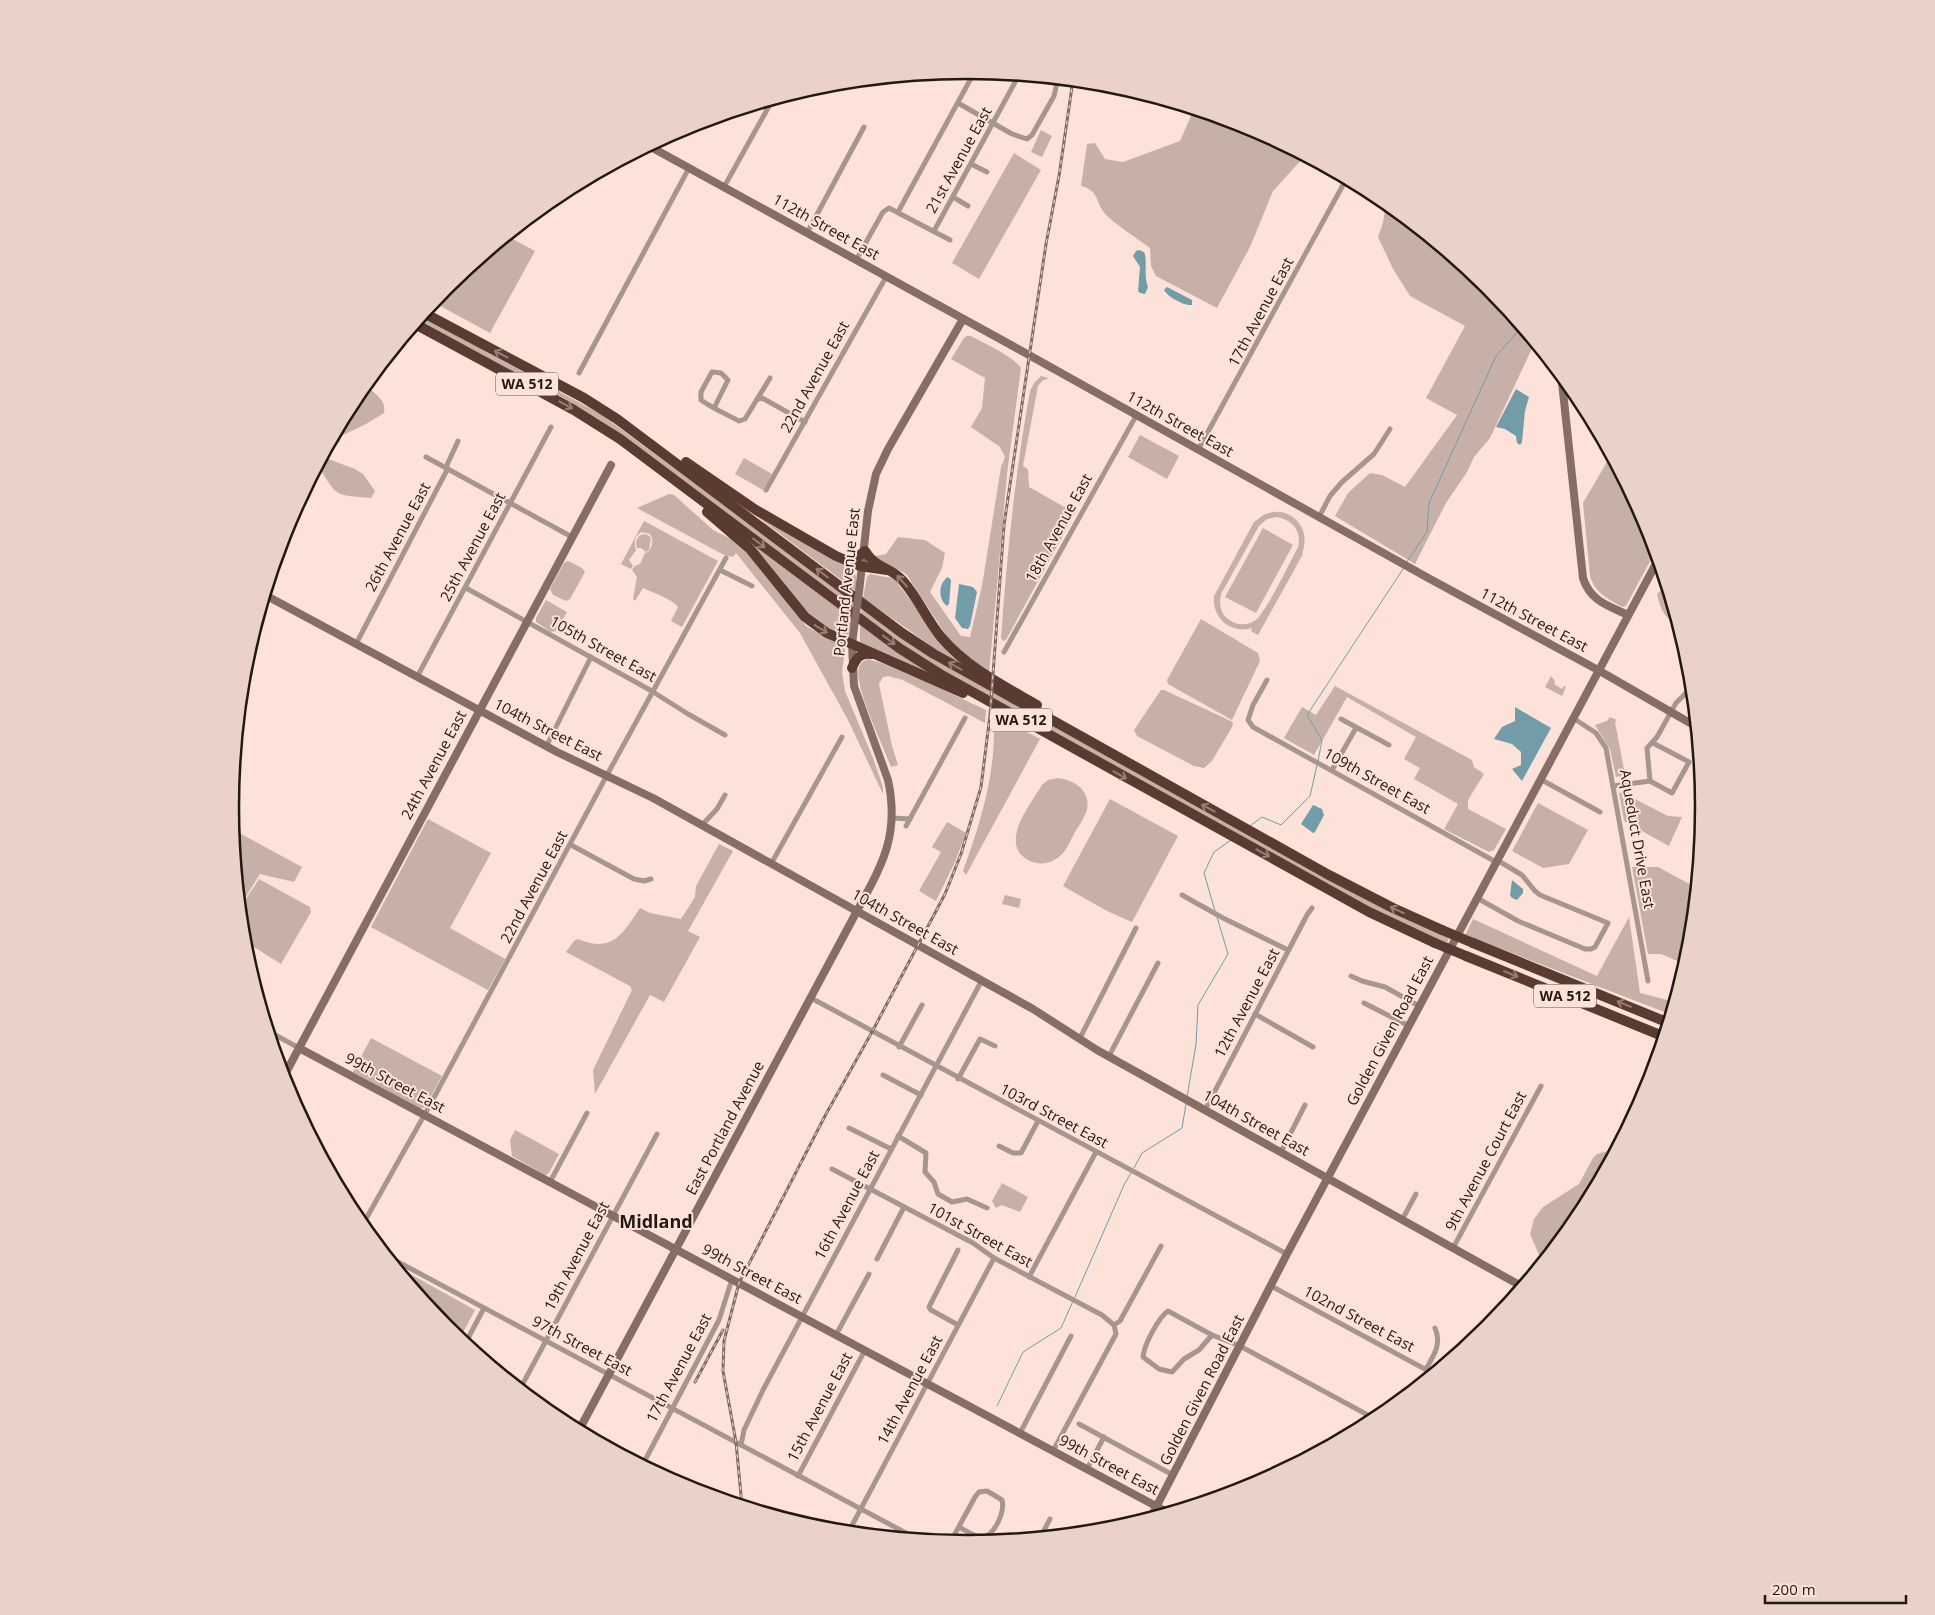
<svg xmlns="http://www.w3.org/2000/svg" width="1935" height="1615" viewBox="0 0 1935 1615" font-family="'Open Sans',sans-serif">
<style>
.green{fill:#c7b0a8;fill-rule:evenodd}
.water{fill:#739ca9}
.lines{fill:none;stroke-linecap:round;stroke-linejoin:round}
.stream{stroke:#739ca9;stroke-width:1}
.street{stroke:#a79690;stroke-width:5}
.secondary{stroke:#866e66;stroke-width:8}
.highway{stroke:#5a3b2f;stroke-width:10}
.rail-casing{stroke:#7f6e68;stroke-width:3}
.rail{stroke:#fce2d9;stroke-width:1;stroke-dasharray:4;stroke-linecap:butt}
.secondary-bridge{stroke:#866e66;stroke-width:8}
.highway-bridge{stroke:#5a3b2f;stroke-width:10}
.oneway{stroke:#9b7e73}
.labels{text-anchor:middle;stroke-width:4;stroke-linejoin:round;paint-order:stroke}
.shield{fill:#fce2d9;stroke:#63554f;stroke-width:1}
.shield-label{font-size:14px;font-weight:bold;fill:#221814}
.street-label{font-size:15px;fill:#221814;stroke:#fce2d9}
.quarter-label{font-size:18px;font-weight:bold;fill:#221814;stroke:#fce2d9}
.rim{fill:none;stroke:#221814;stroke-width:2.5}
</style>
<rect width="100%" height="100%" fill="#fce2d9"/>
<g class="green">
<path d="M1194 109 1250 126 1305 156 1273 191 1250 247 1217 308 1156 276 1151 266 1150 248C1141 241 1107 219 1103 211 1096 201 1098 190 1081 186L1087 144 1095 143 1105 159 1123 162 1180 141Z"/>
<path d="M1041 130 1052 136 1042 157 1031 152Z"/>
<path d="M1014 153 1041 170 979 279 952 263Z"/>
<path d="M1386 202 1489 286 1535 342 1490 438 1474 457 1467 472 1446 503 1415 564 1335 516 1348 493 1370 473 1382 475 1405 487 1457 415 1426 398 1465 326 1410 296 1393 269 1378 237 1383 223Z"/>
<path d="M507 236 535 251 490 333 433 302 446 286Z"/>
<path d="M421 316 602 415 854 602V608L606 424 579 407 418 321Z"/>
<path d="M967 336H971C985 344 1013 356 1021 368L1007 474 989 674 968 658 949 640 907 575C898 567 882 566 876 556L886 554 898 537 925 540 945 553 942 568 930 592 961 636 970 637 982 586 1001 467 1005 457 1000 447 971 427 982 408 985 378 951 359 964 338Z"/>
<path d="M1041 376 1049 378 1042 381 1038 386 1023 466 1028 469 1029 487 1075 513 1006 640 1003 641 1001 638C1007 555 1015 473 1030 391L1034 383Z"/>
<path d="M365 385C374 393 387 400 384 413L366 424 341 436 340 441 336 445 328 447 354 398Z"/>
<path d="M1140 435 1179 456 1167 479 1128 457Z"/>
<path d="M1611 455 1649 526 1656 550 1626 606 1622 607C1607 598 1595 593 1590 576L1583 503Z"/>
<path d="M323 457 355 469 363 474 375 491 371 498C334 495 337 497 318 465Z"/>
<path d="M744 458 772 474 763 490 735 474Z"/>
<path d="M669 494 674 495 713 530 735 541 751 557 806 626 844 647 845 650 842 672 845 691 873 758 883 787V794L848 720 800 633 736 553 733 557 724 555 637 508Z"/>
<path d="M751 512 852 567 856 576V591Z"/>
<path d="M1273 512C1296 510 1311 532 1302 553L1303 554 1258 635 1251 631 1252 628C1231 634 1212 619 1214 596L1254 522 1265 514ZM1277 517C1293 520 1302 532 1298 547 1291 561 1266 611 1257 619 1249 626 1236 626 1228 619 1220 613 1219 603 1221 594L1259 526 1267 519Z"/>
<path d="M644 521 718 561 682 627 671 621 678 607C674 600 652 592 643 588L635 601 633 599 637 577 632 570 635 566 640 564 645 553 648 552C652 548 654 539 650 534L642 532C634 536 634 542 636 550L629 560 633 566 631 569 621 564Z"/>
<path d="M1263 528 1293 545 1256 613 1225 597Z"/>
<path d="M643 534 648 535 651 538 649 550 646 552 641 548H637C635 542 636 537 643 534Z"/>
<path d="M745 539 853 620 848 635 843 636 810 619Z"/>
<path d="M568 561 582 568 585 572 570 599 566 601 553 595 550 589 564 563Z"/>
<path d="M870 574 891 578 895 580 918 610 974 672 940 652 863 598 867 577Z"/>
<path d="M1666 589 1668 590 1679 626C1664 617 1661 611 1657 594L1661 590Z"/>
<path d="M546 600 567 612 556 631 551 632 536 622V618Z"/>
<path d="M862 608 939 662 965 677 1357 894 1449 938 1447 943 1375 910 970 688 910 651 861 614Z"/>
<path d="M1201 619 1258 653 1260 661 1232 720 1168 684 1167 680Z"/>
<path d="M860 625 939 680 860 642Z"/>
<path d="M868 659 884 664 933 685 986 710 985 723 903 680 888 676 883 677 879 684 892 746 898 765 891 767C884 747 853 685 859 667 861 662 864 661 868 659Z"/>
<path d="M1551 676 1555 681 1554 684 1562 689 1564 686 1566 687 1562 696 1545 687Z"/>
<path d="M1335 686 1472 760 1474 767 1484 774 1468 800V809L1506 829 1494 850 1489 852 1444 829 1458 804 1414 779 1420 768 1404 759 1416 737 1347 697 1314 755 1284 738 1302 707 1316 715Z"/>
<path d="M1161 690H1164L1233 722 1232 727 1212 761 1204 768 1194 766 1137 736 1134 730Z"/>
<path d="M993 714 1040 739 966 875 963 871C981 821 998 768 993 714Z"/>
<path d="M1610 717 1617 720 1615 722 1625 775 1616 777 1610 749 1595 725 1607 721Z"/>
<path d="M1058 778C1075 780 1091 791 1087 810 1084 819 1078 827 1074 834 1069 843 1065 854 1056 859 1048 864 1039 865 1030 861 997 845 1030 805 1042 785L1048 780Z"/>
<path d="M1629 791V796L1668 816 1682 817 1669 846 1624 821 1619 793Z"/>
<path d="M1110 799 1178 836 1132 922 1107 911 1063 886Z"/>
<path d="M1538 803 1588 830 1569 864 1543 868 1512 851Z"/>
<path d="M428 819 491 853 450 928 505 959 488 990 371 927Z"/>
<path d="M947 822 966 833 955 862 936 901 919 891 941 852 932 847Z"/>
<path d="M232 829 302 867 294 882 260 874 240 906Z"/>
<path d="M719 844 733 851 688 931 700 937 664 1002 650 995 595 1094 593 1070 632 990 630 986 566 952 574 941 578 939C613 954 623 933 640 908L650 913 681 919 695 897 696 886Z"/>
<path d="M1632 867H1658L1697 888 1691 952 1687 965 1661 954H1648Z"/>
<path d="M259 879 310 907 311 912 281 964 251 945C248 940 246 936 245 930 237 905 246 900 259 879Z"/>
<path d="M1005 895 1021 899 1019 908 1002 904Z"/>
<path d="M1629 917 1640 993 1675 1002 1672 1015 1465 935 1473 919 1597 976Z"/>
<path d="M371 1038 442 1076 425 1107 420 1109 353 1072Z"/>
<path d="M515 1130 559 1154 549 1173 545 1175 512 1156 510 1140Z"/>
<path d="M1618 1148 1581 1217 1543 1264 1530 1234 1534 1219 1543 1207 1579 1184 1593 1158 1597 1154Z"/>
<path d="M1002 1183 1028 1197 1020 1212 1002 1205 996 1208 992 1201Z"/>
<path d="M394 1265 475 1310 459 1340 446 1329Z"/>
</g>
<g class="water">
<path d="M1139 250 1144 252C1148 260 1143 274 1148 287L1145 294 1140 293 1138 291 1140 267 1133 256 1136 251Z"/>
<path d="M1167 287 1192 300V305C1184 306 1168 297 1164 290Z"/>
<path d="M1516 389 1529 397 1525 411 1522 442 1520 445 1517 443 1516 436 1505 429 1496 427Z"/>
<path d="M948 577 951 580 949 604 947 606C938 600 938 583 948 577Z"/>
<path d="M959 584 973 587 977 592 970 626 968 629 962 628 955 618Z"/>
<path d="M1515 707 1551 728 1522 781 1512 769 1521 765V752L1512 744 1494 739 1502 727 1515 721Z"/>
<path d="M1313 805 1322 809 1324 815 1315 832 1313 833 1301 824Z"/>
<path d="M1512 880 1523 889V893L1517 900 1512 898 1510 895Z"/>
</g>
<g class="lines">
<g class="stream">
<path d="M343 418 357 405 395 348"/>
<path d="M1406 563 1427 532 1429 503 1496 356 1522 327"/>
<path d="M1318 761 1322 740 1307 715 1403 569"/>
<path d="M1250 826 1262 817 1281 825 1310 796 1317 765"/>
<path d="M1215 911 1204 873 1214 852 1231 840"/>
<path d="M1187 1097 1196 1044 1198 1005 1228 954 1217 917"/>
<path d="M1134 1168 1142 1153 1182 1128 1186 1104"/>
<path d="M1075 1297 1124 1185 1132 1171"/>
<path d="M997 1406 1023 1352 1061 1328 1073 1301"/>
</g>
<g class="street">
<path d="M958 103 1012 134 1027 139 1032 135 1054 96 1058 79"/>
<path d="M971 164 987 172"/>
<path d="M724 187 773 99"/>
<path d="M953 197 968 206"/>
<path d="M898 212 975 71"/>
<path d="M934 231 1019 75"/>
<path d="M807 233 864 127"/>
<path d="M856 260 883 212 889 208 950 240"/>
<path d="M579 373 689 168"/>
<path d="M758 399 762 398 805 422"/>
<path d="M714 408 728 380 721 373 712 372 701 392V400C712 408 726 414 739 421L745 419 770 378"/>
<path d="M1198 450 1343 185"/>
<path d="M426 457 572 537"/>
<path d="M766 490 886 277"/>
<path d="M1319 517 1330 496 1342 482 1374 454 1390 429"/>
<path d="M720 570 752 586"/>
<path d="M466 588 650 690 688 714 725 735"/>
<path d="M356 644 447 470V465L458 441"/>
<path d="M1004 652 1136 416"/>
<path d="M417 677 551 427"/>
<path d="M1267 680 1253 705 1248 720 1253 727 1496 862"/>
<path d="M1573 718 1596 733 1606 748 1648 981"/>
<path d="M1341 719 1389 745"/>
<path d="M546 747 591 657"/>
<path d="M1332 770 1356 728"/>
<path d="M1540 779 1600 812"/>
<path d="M1650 781 1647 748 1657 737 1676 703 1693 686"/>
<path d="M1650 781 1672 793 1689 762 1653 743"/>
<path d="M1613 786 1650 781"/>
<path d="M892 818 910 819"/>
<path d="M702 825 717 809 725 795"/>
<path d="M906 826 965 718"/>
<path d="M571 845 634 879 644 881 651 879"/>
<path d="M771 864 842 737"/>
<path d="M1182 895 1223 918 1288 950"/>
<path d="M1477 898 1518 921 1585 949H1591L1595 947 1608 923 1540 895 1535 891 1522 875 1497 860"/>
<path d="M1351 976 1362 981 1385 987 1419 1006"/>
<path d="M811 998 1287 1254"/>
<path d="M1364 1003 1409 1026"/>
<path d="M1255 1014 1313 1047"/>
<path d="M268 1031 299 1048"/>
<path d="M1080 1038 1136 928"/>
<path d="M899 1047 922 1005"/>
<path d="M1109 1056 1158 963"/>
<path d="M883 1075 921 1095"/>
<path d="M958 1079 980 1039 995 1046"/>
<path d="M1205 1110 1307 915 1312 908"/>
<path d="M849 1128 891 1149"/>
<path d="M898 1136 926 1153 925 1172 934 1182 938 1194 952 1202 967 1199 987 1208"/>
<path d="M999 1146 1013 1153H1021L1038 1121"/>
<path d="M1281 1152 1305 1105"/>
<path d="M832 1169 973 1243 994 1258 1102 1315 1114 1325"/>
<path d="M550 1182 587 1113"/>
<path d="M1402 1220 1416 1194"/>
<path d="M362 1226 431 1103 607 775 726 558"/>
<path d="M1453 1248 1541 1086"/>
<path d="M385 1255 919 1540"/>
<path d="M877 1259 904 1207"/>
<path d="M1029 1277 1096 1152"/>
<path d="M1271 1286 1434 1374"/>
<path d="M958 1325 931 1310 929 1307 958 1250"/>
<path d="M1114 1325 1120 1321 1161 1246"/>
<path d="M836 1335 869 1274"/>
<path d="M1212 1335 1199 1350 1184 1359 1172 1372 1159 1369 1143 1357C1144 1345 1158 1318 1168 1311L1212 1335 1240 1346 1377 1420"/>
<path d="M465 1344 484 1308"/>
<path d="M1426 1369C1434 1355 1442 1344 1435 1328"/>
<path d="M520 1389 657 1134"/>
<path d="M1079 1424 1173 1475"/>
<path d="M1020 1433 1071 1336"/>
<path d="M741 1445 744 1430 763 1390 982 980"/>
<path d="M1053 1451 1116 1334 1114 1325"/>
<path d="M642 1466 719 1320 732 1279"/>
<path d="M1087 1469 1104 1437"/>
<path d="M798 1476 865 1350"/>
<path d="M848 1533 994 1258"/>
<path d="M1040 1538 1050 1519"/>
<path d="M950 1543 975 1497 979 1492 987 1491 1002 1500C1005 1511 995 1536 982 1537 974 1537 965 1530 959 1527"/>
</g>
<g class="secondary">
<path d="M649 146 1020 350 1430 579 1598 670 1697 727"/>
<path d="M1561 373 1583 578C1590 601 1609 606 1628 615"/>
<path d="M859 592 868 511 876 474 888 449 963 319"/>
<path d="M265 595 557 752 653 798 1033 1009 1097 1050 1523 1287"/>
<path d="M299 1048 1169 1513"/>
<path d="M283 1078 611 465"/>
<path d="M578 1432 857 911C882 865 900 835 888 780L854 686 852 644 855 620"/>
<path d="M1150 1519 1287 1254 1659 558"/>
</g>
<g class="highway">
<path d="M424 313 584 398 617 419 902 633 934 654 1329 875 1393 908 1442 930"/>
<path d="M415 324 574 410 620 439 899 648 940 674 1324 887 1369 912 1435 943"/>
<path d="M686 462 756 510 836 556 860 566 887 570"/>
<path d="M707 512 750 549 805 617 827 633 963 693"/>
<path d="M847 559H855L865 551C876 569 891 567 903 581 918 598 927 620 941 637 967 668 1004 686 1037 705"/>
<path d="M852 668C856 658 861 652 871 654"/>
<path d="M1473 943 1669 1023"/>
<path d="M1466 956 1665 1037"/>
</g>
<defs>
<g id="rail">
<path d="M695 1382 723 1330"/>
<path d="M742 1506 736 1442 723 1371 724 1341 739 1283 826 1114 872 1032 945 894 961 854 981 787 990 715 1004 525 1046 244 1059 176 1073 80"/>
</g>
</defs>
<use href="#rail" class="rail-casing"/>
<use href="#rail" class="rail"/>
<path class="secondary-bridge" d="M855 620 859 592"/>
<g class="highway-bridge">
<path d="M1442 930 1473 943"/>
<path d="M1435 943 1466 956"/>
</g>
</g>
<defs><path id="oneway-shaft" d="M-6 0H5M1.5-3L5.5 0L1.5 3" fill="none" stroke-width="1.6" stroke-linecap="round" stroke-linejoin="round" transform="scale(1.25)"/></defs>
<g class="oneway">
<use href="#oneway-shaft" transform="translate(501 354) rotate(-152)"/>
<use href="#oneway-shaft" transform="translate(566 405) rotate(29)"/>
<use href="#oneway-shaft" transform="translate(759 543) rotate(37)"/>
<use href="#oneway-shaft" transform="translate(822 573) rotate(-143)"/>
<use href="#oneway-shaft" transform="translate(902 581) rotate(-132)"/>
<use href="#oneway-shaft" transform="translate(821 629) rotate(31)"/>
<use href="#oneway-shaft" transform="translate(889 640) rotate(37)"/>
<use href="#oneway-shaft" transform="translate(955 666) rotate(-150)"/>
<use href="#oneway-shaft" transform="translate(1120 775) rotate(29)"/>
<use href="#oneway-shaft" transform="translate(1208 808) rotate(-151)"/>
<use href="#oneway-shaft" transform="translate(1263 853) rotate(29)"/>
<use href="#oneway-shaft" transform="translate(1397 910) rotate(-155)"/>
<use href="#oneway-shaft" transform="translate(1511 974) rotate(22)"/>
<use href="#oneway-shaft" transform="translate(1624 1004) rotate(-158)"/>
</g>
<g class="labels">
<g class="shield">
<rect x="496" y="372.5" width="62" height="23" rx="4"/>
<rect x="990" y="708.5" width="62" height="23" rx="4"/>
<rect x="1534" y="984.5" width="62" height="23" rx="4"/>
</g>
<g class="shield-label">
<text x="527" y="389">WA 512</text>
<text x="1021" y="725">WA 512</text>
<text x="1565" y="1001">WA 512</text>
</g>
<g class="street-label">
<text transform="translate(959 160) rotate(-61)" y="5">21st Avenue East</text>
<text transform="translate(826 227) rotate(29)" y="5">112th Street East</text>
<text transform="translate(1261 312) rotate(-62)" y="5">17th Avenue East</text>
<text transform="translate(815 377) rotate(-61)" y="5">22nd Avenue East</text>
<text transform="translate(1180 424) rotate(29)" y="5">112th Street East</text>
<text transform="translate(1059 528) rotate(-61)" y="5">18th Avenue East</text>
<text transform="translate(398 537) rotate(-62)" y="5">26th Avenue East</text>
<text transform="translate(473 547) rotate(-62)" y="5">25th Avenue East</text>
<text transform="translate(847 582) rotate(-84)" y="5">Portland Avenue East</text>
<text transform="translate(1534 620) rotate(28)" y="5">112th Street East</text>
<text transform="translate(603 649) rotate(29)" y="5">105th Street East</text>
<text transform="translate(548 730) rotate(27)" y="5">104th Street East</text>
<text transform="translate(434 765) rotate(-62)" y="5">24th Avenue East</text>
<text transform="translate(1377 781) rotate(29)" y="5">109th Street East</text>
<text transform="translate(1637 839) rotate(80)" y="5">Aqueduct Drive East</text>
<text transform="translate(534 887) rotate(-62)" y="5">22nd Avenue East</text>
<text transform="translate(905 922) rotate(29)" y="5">104th Street East</text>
<text transform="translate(1247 1003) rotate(-62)" y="5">12th Avenue East</text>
<text transform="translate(1390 1031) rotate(-62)" y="5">Golden Given Road East</text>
<text transform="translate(395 1083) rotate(28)" y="5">99th Street East</text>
<text transform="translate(1054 1116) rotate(28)" y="5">103rd Street East</text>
<text transform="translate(1256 1123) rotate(29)" y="5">104th Street East</text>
<text transform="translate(725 1128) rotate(-62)" y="5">East Portland Avenue</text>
<text transform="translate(1486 1161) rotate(-62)" y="5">9th Avenue Court East</text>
<text transform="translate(847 1205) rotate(-62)" y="5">16th Avenue East</text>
<text transform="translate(980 1235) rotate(29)" y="5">101st Street East</text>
<text transform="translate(577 1256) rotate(-62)" y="5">19th Avenue East</text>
<text transform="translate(752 1274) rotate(28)" y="5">99th Street East</text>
<text transform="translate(1359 1319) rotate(28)" y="5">102nd Street East</text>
<text transform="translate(582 1346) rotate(28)" y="5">97th Street East</text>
<text transform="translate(679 1368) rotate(-62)" y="5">17th Avenue East</text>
<text transform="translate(910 1390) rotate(-62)" y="5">14th Avenue East</text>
<text transform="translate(1202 1390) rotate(-63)" y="5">Golden Given Road East</text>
<text transform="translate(820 1407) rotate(-62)" y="5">15th Avenue East</text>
<text transform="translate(1109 1465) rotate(28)" y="5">99th Street East</text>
</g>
<g class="quarter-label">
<text x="656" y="1228">Midland</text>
</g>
</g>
<path d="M0 0H1935V1615H0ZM239 807a728 728 0 1 1 1456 0a728 728 0 1 1-1456 0Z" fill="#ebd2c9" fill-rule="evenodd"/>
<path class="rim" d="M239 807a728 728 0 1 1 1456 0a728 728 0 1 1-1456 0Z"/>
<path d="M1765 1595v8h141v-8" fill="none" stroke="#221814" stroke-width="2.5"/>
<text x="1772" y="1595" font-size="15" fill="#221814" stroke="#fce2d9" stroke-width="4" paint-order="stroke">200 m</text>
</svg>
